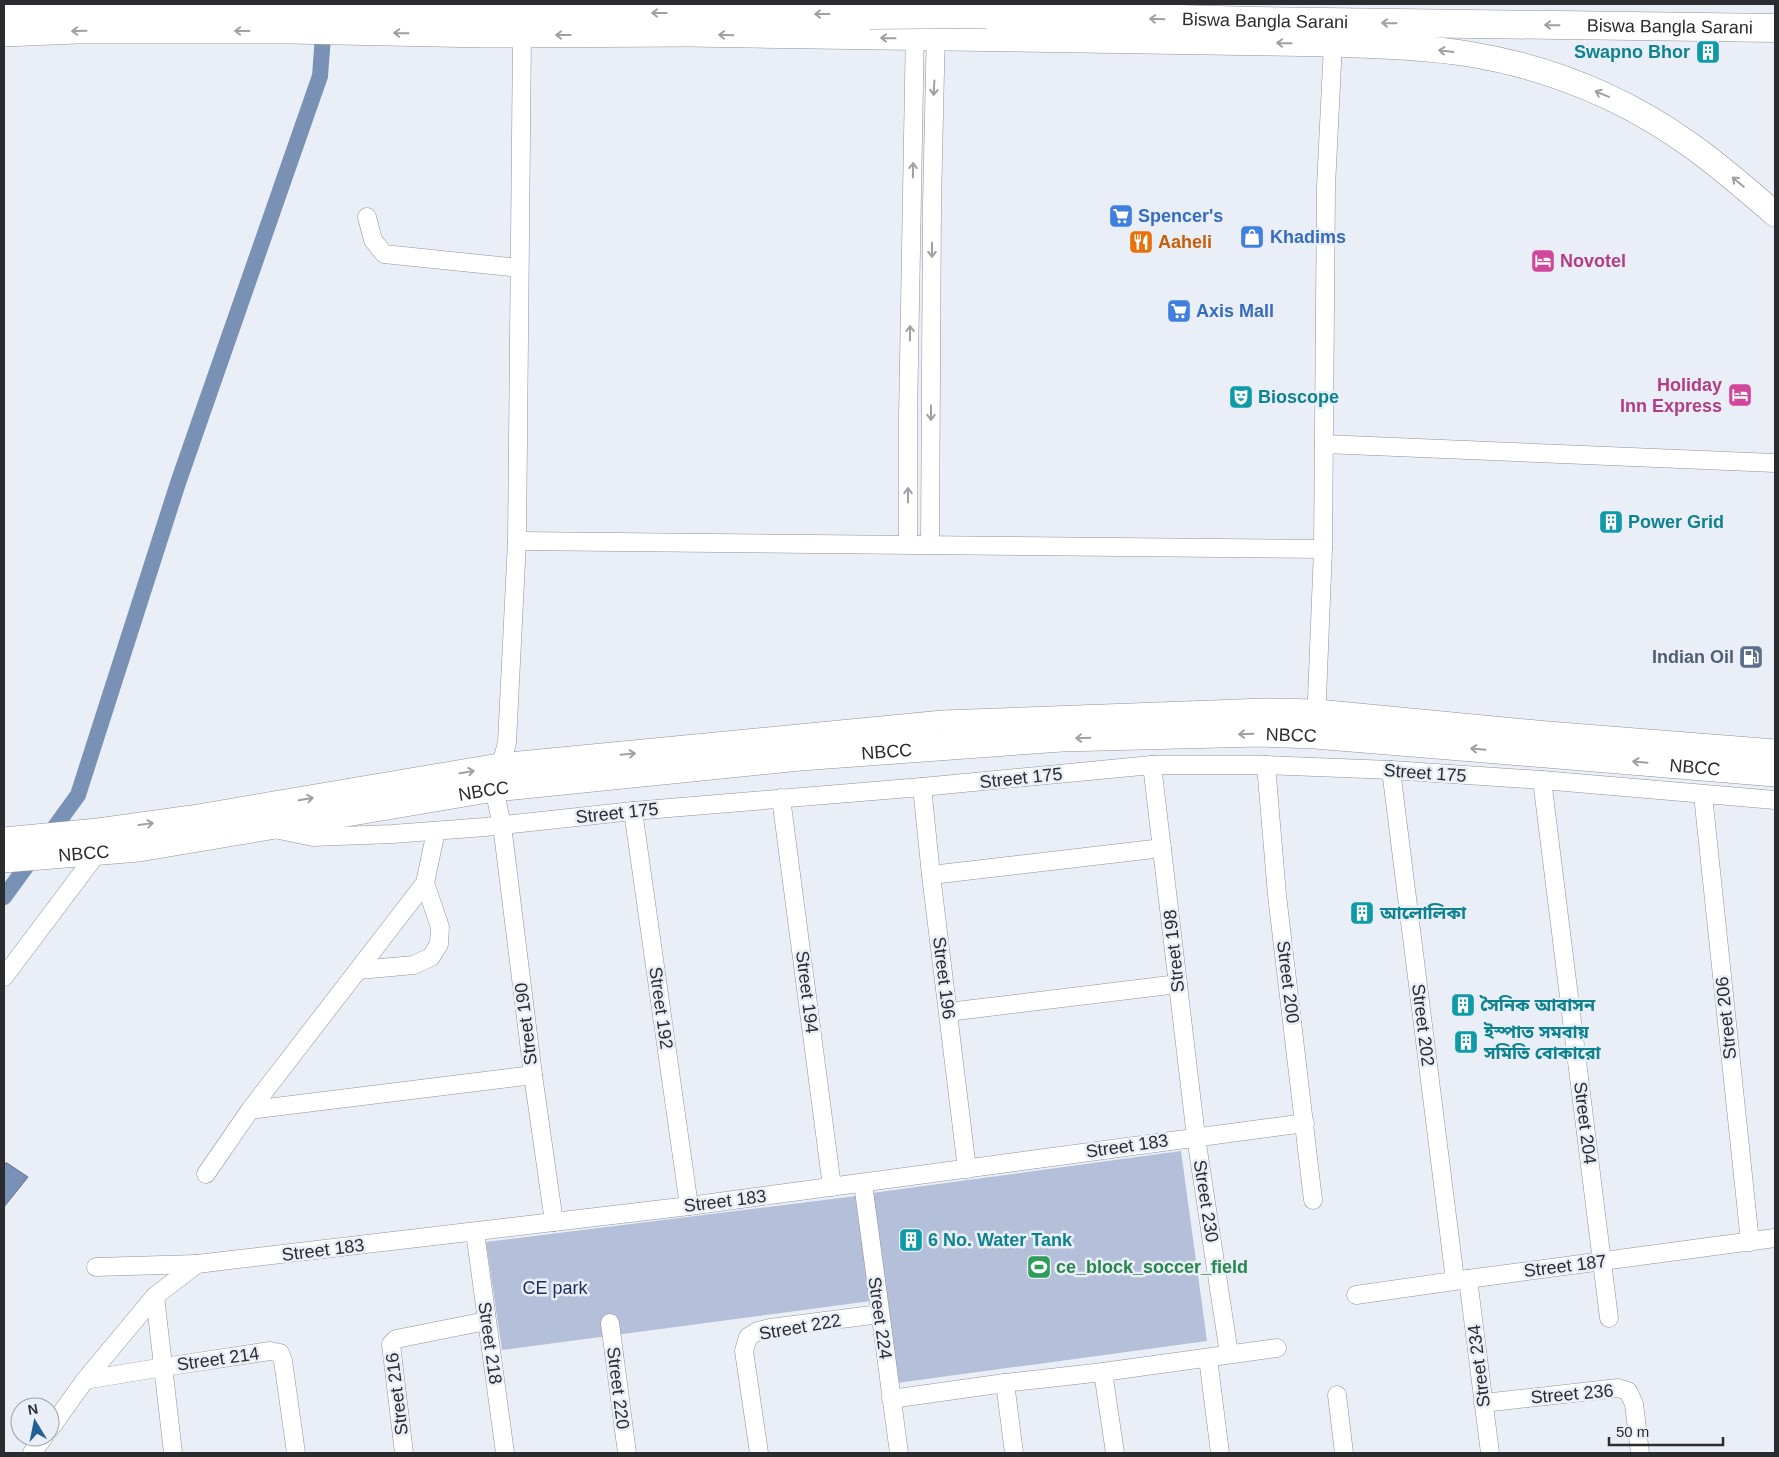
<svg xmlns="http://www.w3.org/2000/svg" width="1779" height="1457" viewBox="0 0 1779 1457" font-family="Arial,'Noto Sans Bengali',sans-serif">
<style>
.green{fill:#b4bfd9}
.water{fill:#7991b5;stroke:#62738d}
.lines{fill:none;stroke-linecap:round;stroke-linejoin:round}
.canal{stroke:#7991b5;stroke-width:16}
.street-casing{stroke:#8f929a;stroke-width:19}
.secondary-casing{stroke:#8f929a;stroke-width:26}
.primary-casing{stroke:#8f929a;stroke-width:29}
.street{stroke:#fff;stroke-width:18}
.secondary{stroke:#fff;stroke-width:25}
.primary{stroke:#fff;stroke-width:28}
.primary-bridge-casing{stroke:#8f929a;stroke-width:29;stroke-linecap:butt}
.primary-bridge{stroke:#fff;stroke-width:28}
.oneway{stroke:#a0a0a2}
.labels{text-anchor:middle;stroke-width:5;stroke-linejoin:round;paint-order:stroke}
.street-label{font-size:18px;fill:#2b2c30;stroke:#eaeef6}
.culture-label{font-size:18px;font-weight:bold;fill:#0d838f;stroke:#eaeef6;text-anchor:start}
.shop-label{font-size:18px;font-weight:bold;fill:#366cbe;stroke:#eaeef6;text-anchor:start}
.food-label{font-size:18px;font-weight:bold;fill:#c56008;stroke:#eaeef6;text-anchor:start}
.hotel-label{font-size:18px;font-weight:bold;fill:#b23c85;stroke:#eaeef6;text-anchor:start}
.service-label{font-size:18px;font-weight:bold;fill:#4e5e75;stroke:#eaeef6;text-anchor:end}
.leisure-label{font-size:18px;font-weight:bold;fill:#27864d;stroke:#eaeef6;text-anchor:start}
.park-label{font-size:18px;fill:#1a2b5d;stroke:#eaeef6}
</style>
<rect width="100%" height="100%" fill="#eaeef6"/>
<g class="green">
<path d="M1181 1151 1207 1341 897 1383 872 1193Z"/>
<path d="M856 1196 871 1301 502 1350 486 1242Z"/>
</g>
<path class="water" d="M4 1163H7L28 1177 4 1207Z"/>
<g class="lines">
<path class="canal" d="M4 897 78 795 178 483 320 76 324 23"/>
<defs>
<g id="street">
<path d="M522 35 517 541 507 743 494 789 502 825 533 1075 554 1222"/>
<path d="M367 217 373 240 384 254 519 268"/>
<path d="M1324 444 1775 463"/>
<path d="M517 541 1323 549"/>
<path d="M908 544V417L915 27"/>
<path d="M930 544 932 204 936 27"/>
<path d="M1316 723 1323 549 1326 186 1333 44"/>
<path d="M1152 765 1196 1137 1229 1354"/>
<path d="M1266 765 1277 895 1313 1200"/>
<path d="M1391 770 1455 1280"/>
<path d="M1542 780 1609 1318"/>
<path d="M922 787 931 875 967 1169"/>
<path d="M1703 795 1750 1242"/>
<path d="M781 798 832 1187"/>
<path d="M633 811 689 1206"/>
<path d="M279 830 313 837 392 834 485 827 633 811 922 787 1152 765H1266L1391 770 1542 780 1775 800"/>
<path d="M931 875 1162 848"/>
<path d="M359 970 414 965 431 957 439 944 440 927 425 883"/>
<path d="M4 977 98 852"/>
<path d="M948 1012 1178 984"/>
<path d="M250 1110 533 1075"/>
<path d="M206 1174 250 1110 425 883 436 831"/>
<path d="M863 1183 899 1453"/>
<path d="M475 1232 505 1453"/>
<path d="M96 1267 197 1264"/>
<path d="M1468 1279 1490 1453"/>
<path d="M1356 1295 1468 1279 1775 1238"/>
<path d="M155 1296 173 1453"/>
<path d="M610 1323 627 1453"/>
<path d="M1208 1358 1220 1453"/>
<path d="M1103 1372 1115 1453"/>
<path d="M85 1380 164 1367 270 1351 280 1353 283 1361 296 1453"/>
<path d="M1005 1383 1014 1453"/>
<path d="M1337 1395 1344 1453"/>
<path d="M891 1399 1005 1383 1103 1372 1277 1348"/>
<path d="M1483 1403 1618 1388 1628 1391 1634 1404 1640 1453"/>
<path d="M50 1429 85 1380 155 1296 197 1264 689 1206 1305 1123"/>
<path d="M32 1453 44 1437"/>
<path d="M404 1453 391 1344 396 1339 486 1321"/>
<path d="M759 1453 744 1351 748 1337 758 1331 770 1328 880 1314"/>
</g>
<g id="secondary">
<path d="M4 34 77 31H291L485 35 689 34 1333 44C1378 46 1425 47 1469 54 1547 67 1622 97 1686 142 1718 164 1746 189 1775 214"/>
<path d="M4 840 98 831 192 818 499 766 943 723 1265 711 1317 712 1547 734 1775 752"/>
<path id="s1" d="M4 860 139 849 494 789 800 758 1062 739 1259 734 1315 736 1775 774"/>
</g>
<g id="primary">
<path d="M4 10 870 15"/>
<path id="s2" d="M986 14 1255 21 1775 28"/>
</g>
</defs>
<use href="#street" class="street-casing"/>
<use href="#secondary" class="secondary-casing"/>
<use href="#primary" class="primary-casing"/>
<use href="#street" class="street"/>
<use href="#secondary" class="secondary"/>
<use href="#primary" class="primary"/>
<defs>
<path id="primary-bridge" d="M870 15 986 14"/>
</defs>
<use href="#primary-bridge" class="primary-bridge-casing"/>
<use href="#primary-bridge" class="primary-bridge"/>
</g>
<defs><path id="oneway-shaft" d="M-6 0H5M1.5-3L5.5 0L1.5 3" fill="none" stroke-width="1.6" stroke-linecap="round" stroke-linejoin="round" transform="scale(1.25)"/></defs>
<g class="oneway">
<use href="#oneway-shaft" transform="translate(659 13) rotate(-180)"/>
<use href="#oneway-shaft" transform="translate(822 14) rotate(-180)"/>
<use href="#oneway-shaft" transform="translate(1157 19) rotate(-178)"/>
<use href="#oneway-shaft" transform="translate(1389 23) rotate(-179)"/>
<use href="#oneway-shaft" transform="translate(1552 25) rotate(-179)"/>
<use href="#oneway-shaft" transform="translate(79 31) rotate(179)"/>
<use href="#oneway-shaft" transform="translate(242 31) rotate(180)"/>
<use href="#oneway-shaft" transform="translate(401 33) rotate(-179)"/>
<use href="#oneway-shaft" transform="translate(563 35) rotate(180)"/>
<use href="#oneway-shaft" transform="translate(726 35) rotate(-178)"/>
<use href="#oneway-shaft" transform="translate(888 38) rotate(-179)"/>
<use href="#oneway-shaft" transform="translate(1284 43) rotate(-179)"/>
<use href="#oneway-shaft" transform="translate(1446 51) rotate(-173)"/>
<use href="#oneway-shaft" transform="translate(934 88) rotate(93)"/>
<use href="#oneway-shaft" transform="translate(1602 94) rotate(-157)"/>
<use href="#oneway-shaft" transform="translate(913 170) rotate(-89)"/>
<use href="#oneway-shaft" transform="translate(1738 182) rotate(-140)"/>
<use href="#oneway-shaft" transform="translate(932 250) rotate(90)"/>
<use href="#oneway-shaft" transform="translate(910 333) rotate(-89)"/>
<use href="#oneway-shaft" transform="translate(931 413) rotate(90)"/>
<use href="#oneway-shaft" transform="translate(908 495) rotate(-90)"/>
<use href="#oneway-shaft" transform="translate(1246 734) rotate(178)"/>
<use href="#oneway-shaft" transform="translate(1083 738) rotate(178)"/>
<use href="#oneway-shaft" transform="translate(1478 749) rotate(-175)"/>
<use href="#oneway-shaft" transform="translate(628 754) rotate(-5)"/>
<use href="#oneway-shaft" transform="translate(1640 762) rotate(-175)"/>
<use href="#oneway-shaft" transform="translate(467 772) rotate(-10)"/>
<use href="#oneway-shaft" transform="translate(306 799) rotate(-10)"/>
<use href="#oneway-shaft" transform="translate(146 824) rotate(-8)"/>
</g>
<defs>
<symbol id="building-square" viewBox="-11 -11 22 22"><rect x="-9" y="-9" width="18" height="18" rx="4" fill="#0f9aa8" stroke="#eaeef6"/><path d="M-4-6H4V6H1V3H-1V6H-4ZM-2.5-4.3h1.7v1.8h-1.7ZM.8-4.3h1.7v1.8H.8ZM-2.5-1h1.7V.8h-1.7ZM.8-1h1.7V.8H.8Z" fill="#fff"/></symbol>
<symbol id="supermarket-square" viewBox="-11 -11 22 22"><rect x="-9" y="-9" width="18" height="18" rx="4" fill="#3f7fe0" stroke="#eaeef6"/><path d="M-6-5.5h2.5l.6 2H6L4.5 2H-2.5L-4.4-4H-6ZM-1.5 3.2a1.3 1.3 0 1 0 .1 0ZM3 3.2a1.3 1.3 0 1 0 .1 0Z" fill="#fff"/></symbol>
<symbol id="shop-square" viewBox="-11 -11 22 22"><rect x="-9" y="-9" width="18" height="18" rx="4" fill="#3f7fe0" stroke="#eaeef6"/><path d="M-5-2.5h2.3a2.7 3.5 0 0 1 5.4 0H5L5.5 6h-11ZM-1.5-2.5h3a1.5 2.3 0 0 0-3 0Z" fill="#fff"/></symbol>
<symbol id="restaurant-square" viewBox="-11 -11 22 22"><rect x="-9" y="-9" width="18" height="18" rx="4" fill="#e8710a" stroke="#eaeef6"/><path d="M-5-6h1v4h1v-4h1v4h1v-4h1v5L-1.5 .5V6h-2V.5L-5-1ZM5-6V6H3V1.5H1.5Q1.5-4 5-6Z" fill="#fff"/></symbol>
<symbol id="hotel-square" viewBox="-11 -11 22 22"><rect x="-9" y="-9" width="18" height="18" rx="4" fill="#d1479c" stroke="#eaeef6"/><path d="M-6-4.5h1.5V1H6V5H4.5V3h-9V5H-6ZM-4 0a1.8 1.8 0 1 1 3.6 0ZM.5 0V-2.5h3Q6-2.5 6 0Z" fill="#fff"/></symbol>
<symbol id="theatre-square" viewBox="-11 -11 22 22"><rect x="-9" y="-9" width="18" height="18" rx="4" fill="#0f9aa8" stroke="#eaeef6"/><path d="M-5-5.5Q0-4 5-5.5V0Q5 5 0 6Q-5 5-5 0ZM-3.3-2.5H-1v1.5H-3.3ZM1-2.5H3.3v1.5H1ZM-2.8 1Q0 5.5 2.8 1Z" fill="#fff"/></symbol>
<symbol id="fuel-square" viewBox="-11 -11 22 22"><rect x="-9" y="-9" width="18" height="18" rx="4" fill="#5c6f8a" stroke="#eaeef6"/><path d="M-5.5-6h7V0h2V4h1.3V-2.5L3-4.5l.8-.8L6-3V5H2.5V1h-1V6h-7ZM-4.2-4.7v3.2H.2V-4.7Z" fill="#fff"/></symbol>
<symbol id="stadium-square" viewBox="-11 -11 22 22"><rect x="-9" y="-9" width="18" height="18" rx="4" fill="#2e9e5b" stroke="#eaeef6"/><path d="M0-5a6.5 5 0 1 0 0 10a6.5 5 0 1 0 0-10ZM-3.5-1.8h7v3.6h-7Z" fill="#fff"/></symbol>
</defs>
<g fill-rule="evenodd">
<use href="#building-square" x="1694" y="38" width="28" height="28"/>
<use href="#supermarket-square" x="1107" y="202" width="28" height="28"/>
<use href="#shop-square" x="1238" y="223" width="28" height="28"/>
<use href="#restaurant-square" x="1127" y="228" width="28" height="28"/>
<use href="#hotel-square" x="1529" y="247" width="28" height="28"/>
<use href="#supermarket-square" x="1165" y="297" width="28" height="28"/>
<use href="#hotel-square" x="1726" y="381" width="28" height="28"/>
<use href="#theatre-square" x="1227" y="383" width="28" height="28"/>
<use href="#building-square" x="1597" y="508" width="28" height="28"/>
<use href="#fuel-square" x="1737" y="643" width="28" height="28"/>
<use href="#building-square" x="1348" y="899" width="28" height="28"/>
<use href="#building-square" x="1449" y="991" width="28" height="28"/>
<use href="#building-square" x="1452" y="1028" width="28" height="28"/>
<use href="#building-square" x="897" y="1226" width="28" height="28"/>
<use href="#stadium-square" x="1025" y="1253" width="28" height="28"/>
</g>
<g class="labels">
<g class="street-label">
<text dy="6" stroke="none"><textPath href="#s2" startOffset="279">Biswa Bangla Sarani</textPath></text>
<text dy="6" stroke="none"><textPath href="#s2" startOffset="684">Biswa Bangla Sarani</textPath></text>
<text dy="6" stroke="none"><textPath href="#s1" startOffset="1295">NBCC</textPath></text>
<text dy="6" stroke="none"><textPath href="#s1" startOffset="890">NBCC</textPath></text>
<text dy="6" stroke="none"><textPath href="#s1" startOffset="1700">NBCC</textPath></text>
<text transform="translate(1425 773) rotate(4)" y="6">Street 175</text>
<text transform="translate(1021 778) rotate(-6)" y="6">Street 175</text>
<text dy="6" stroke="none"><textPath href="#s1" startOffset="485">NBCC</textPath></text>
<text transform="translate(617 813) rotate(-6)" y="6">Street 175</text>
<text dy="6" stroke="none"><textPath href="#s1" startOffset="80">NBCC</textPath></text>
<text transform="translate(1174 951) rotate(-96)" y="6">Street 198</text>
<text transform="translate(944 978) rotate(83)" y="6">Street 196</text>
<text transform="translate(1288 982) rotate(83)" y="6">Street 200</text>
<text transform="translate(807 992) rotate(83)" y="6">Street 194</text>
<text transform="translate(661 1008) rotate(82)" y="6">Street 192</text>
<text transform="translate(1726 1018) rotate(-96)" y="6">Street 206</text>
<text transform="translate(526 1024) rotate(-97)" y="6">Street 190</text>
<text transform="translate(1423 1025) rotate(83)" y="6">Street 202</text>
<text transform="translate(1585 1123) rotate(83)" y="6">Street 204</text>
<text transform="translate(1127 1146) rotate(-8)" y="6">Street 183</text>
<text transform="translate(725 1201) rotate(-7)" y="6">Street 183</text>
<text transform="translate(1206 1201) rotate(81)" y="6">Street 230</text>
<text transform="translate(323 1250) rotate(-7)" y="6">Street 183</text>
<text transform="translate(1565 1266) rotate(-7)" y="6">Street 187</text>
<text transform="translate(880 1318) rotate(82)" y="6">Street 224</text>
<text transform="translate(800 1327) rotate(-10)" y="6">Street 222</text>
<text transform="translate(490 1343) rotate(82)" y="6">Street 218</text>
<text transform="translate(218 1359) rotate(-8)" y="6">Street 214</text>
<text transform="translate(1479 1366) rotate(-97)" y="6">Street 234</text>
<text transform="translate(618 1388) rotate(83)" y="6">Street 220</text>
<text transform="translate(397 1394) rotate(-97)" y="6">Street 216</text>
<text transform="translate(1572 1394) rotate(-5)" y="6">Street 236</text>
</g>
<g class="culture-label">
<text x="1690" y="58" text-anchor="end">Swapno Bhor</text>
<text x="1258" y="403">Bioscope</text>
<text x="1628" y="528">Power Grid</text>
<text x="1380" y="919">আলোলিকা</text>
<text x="1480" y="1011">সৈনিক আবাসন</text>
<text x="1484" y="1038">ইস্পাত সমবায়<tspan x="1484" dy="21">সমিতি বোকারো</tspan></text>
<text x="928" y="1246">6 No. Water Tank</text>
</g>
<g class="shop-label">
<text x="1138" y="222">Spencer's</text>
<text x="1270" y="243">Khadims</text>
<text x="1196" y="317">Axis Mall</text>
</g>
<g class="food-label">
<text x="1158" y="248">Aaheli</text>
</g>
<g class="hotel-label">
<text x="1560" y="267">Novotel</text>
<text x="1722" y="391" text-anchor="end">Holiday<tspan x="1722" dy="21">Inn Express</tspan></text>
</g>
<g class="service-label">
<text x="1734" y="663">Indian Oil</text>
</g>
<g class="leisure-label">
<text x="1056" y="1273">ce_block_soccer_field</text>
</g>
<g class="park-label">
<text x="555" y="1294">CE park</text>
</g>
</g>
<rect width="1779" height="1457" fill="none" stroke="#2b2c30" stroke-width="10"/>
<g transform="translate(35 1422) rotate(350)"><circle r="24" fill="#eaeef6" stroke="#9ea0a7"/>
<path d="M0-4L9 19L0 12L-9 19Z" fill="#235e95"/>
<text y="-8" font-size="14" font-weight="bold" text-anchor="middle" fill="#2b2c30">N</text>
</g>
<path d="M1609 1437v8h114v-8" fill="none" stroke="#2b2c30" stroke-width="2.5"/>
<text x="1616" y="1437" font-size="15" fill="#2b2c30" stroke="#eaeef6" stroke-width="4" paint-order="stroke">50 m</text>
</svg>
